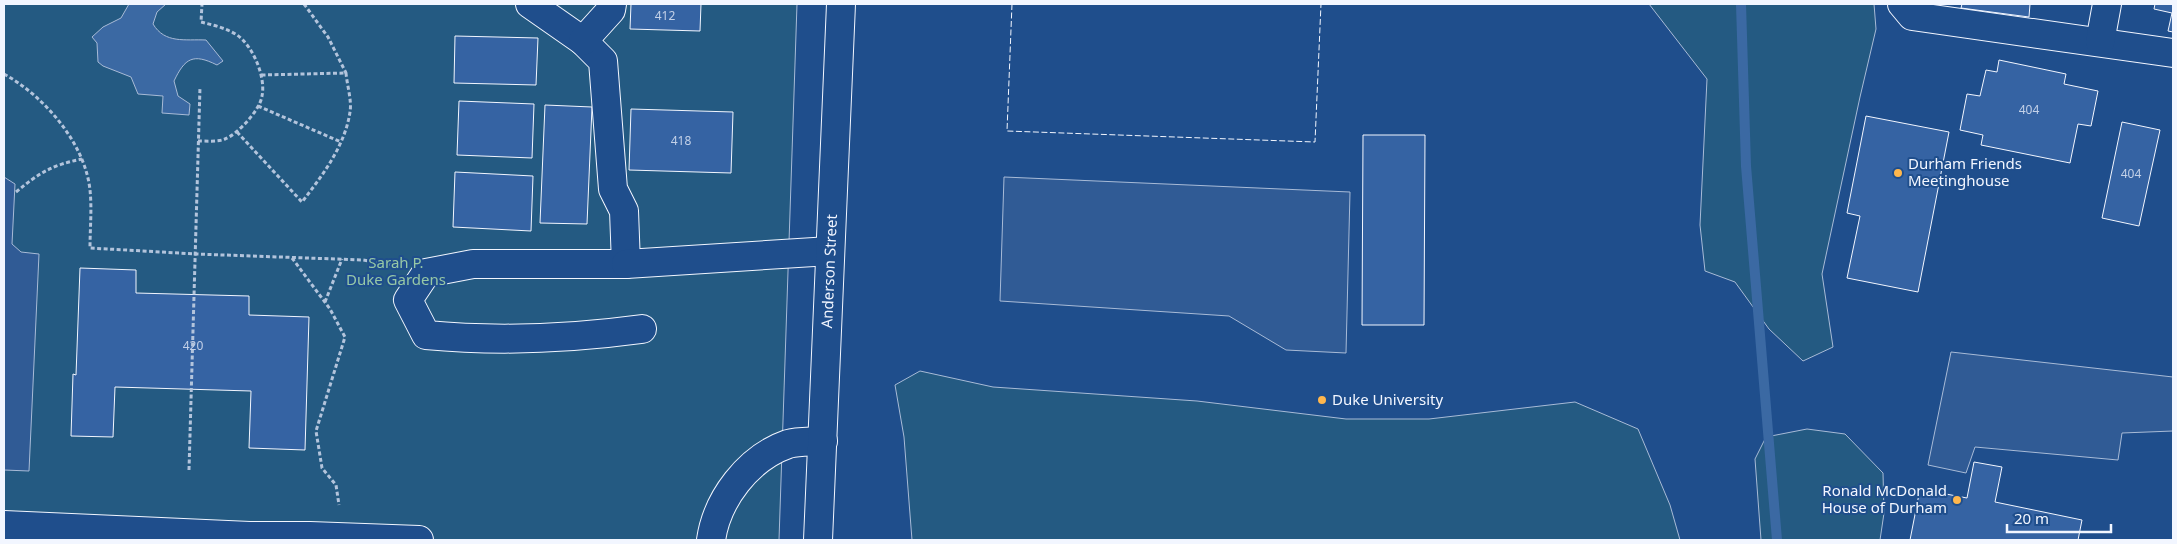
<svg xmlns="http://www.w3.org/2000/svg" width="2177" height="544" viewBox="0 0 2177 544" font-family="'Noto Sans',sans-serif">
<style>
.green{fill:#245a82;stroke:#a8bbd7}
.parking{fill:#305b95;stroke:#a8bbd7}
.water{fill:#3b69a3;stroke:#a8bbd7}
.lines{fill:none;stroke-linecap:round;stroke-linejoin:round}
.stream{stroke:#3b69a3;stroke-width:10}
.building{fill:#3563a3;stroke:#f2f6ff}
.minor-casing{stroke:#f2f6ff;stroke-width:30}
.path{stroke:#b3c4dc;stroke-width:3;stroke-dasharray:4 2.5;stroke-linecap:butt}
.minor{stroke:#1f4e8c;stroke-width:28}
.fence{stroke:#f2f6ff;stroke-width:1;stroke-dasharray:6 2.5;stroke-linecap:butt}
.poi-dot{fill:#ffb74d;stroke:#1f4e8c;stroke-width:2}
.labels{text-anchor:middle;stroke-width:4;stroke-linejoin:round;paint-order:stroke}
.number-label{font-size:12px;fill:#c3d1e8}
.poi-label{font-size:15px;fill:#f2f6ff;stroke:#1f4e8c;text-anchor:start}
.park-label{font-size:15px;fill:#97c8a6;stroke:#1f4e8c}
.street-label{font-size:15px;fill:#f2f6ff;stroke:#1f4e8c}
</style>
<rect width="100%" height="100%" fill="#1f4e8c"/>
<g class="green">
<path d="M4 4H797L779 540H4Z"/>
<path d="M1649 4H1874L1876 29 1860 97 1822 274 1833 347 1803 361 1769 329 1735 282 1705 271 1700 225 1707 79Z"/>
<path d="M920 371 993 387 1197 401 1346 419H1429L1575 402 1638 429 1670 505 1680 540H912L904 437 895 385Z"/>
<path d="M1807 429 1845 434 1883 473 1884 513 1880 540H1761L1755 459 1766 437Z"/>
</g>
<g class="parking">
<path d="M4 177 15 184 12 244 21 252 39 254 29 471 4 470Z"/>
<path d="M1004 177 1350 192 1346 353 1286 350 1229 316 1000 301Z"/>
<path d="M1951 352 2173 377V431L2122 433 2118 460 1975 447 1966 473 1928 465Z"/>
</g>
<path class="water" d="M129 4H166L157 12 153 24C165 44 185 39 206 40L223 61 217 65C193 53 185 58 174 81L178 96 190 104 189 115 162 113 163 96 138 94 131 77 103 66 98 62 97 43 92 37 103 27 121 18Z"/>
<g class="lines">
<path class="stream" d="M1741 4 1746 166 1777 540"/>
</g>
<g class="building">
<path d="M631 4H701L700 31 630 29Z"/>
<path d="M1962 4H2030L2029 17 1961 8Z"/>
<path d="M2155 4H2173V32L2168 31 2172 13 2154 9Z"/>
<path d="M455 36 538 38 536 85 454 83Z"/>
<path d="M1999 60 2066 74 2064 84 2098 91 2091 126 2078 124 2070 163 1981 145 1983 135 1960 130 1967 94 1980 96 1986 70 1997 72Z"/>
<path d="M459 101 534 104 532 158 457 155Z"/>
<path d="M545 105 592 107 587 224 540 223Z"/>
<path d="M631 109 733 112 731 173 629 170Z"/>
<path d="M1866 116 1949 132 1918 292 1847 278 1860 216 1847 213Z"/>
<path d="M2122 122 2160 130 2139 226 2102 218Z"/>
<path d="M1363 135H1425L1424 325H1362Z"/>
<path d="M455 172 533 176 531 231 453 227Z"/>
<path d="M80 268 136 270V293L249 296V315L309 317 305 450 249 448 251 391 115 387 113 437 71 436 73 374 76 375Z"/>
<path d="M1974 462 2002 467 1995 502 2082 520 2078 540H1910L1920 489 1967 498Z"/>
</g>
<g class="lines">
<defs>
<g id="minor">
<path d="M530 4 583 41 603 61 613 189 624 211 626 264H473L426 273 408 300 426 335C500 342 568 339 642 329"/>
<path d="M1902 4 1912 16 2173 53"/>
<path d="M583 41 611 10 612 4"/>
<path d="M2100 42 2107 4"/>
<path d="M626 264 830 251"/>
<path d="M4 525 250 536H310L419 540"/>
<path d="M711 540C717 499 748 458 788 444 798 441 812 442 823 441"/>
<path id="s1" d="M818 540 841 4"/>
</g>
</defs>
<use href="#minor" class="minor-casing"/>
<g class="path">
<path d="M304 4 328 37 346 73"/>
<path d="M4 74C44 96 85 143 90 190 92 209 90 229 90 248L196 254 363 260 393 265"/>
<path d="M258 106 341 142"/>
<path d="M237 132 302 202C322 176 345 146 350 112 352 101 347 85 346 73L262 75"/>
<path d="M198 141C206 141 218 142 225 139 238 134 260 110 262 96 266 77 253 46 237 35 226 28 213 25 201 22L202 4"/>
<path d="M16 192C39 173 52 165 82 159"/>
<path d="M292 258 330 309 345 337 316 431 322 468 336 485 339 505"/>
<path d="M325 302 342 259"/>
<path d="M189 470 200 87"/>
</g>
<use href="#minor" class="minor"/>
<path class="fence" d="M1012 4 1007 131 1315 142 1321 4"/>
</g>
<g class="poi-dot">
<circle cx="1898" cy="173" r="5"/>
<circle cx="1322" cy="400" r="5"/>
<circle cx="1957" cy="500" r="5"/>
</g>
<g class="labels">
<g class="number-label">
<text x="665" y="20">412</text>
<text x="2029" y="114">404</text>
<text x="681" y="145">418</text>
<text x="2131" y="178">404</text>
<text x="193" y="350">420</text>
</g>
<g class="poi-label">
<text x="1908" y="169">Durham Friends<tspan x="1908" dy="17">Meetinghouse</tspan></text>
<text x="1332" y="405">Duke University</text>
<text x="1947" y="496" text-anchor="end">Ronald McDonald<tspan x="1947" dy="17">House of Durham</tspan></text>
</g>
<g class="park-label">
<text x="396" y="268">Sarah P.<tspan x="396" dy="17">Duke Gardens</tspan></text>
</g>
<g class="street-label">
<text dy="5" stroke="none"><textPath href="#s1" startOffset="269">Anderson Street</textPath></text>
</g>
</g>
<rect width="2177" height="544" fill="none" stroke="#f2f6ff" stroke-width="10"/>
<path d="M2007 524v8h104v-8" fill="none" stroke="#f2f6ff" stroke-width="2.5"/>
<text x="2014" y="524" font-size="15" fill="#f2f6ff" stroke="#1f4e8c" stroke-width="4" paint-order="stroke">20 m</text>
</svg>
